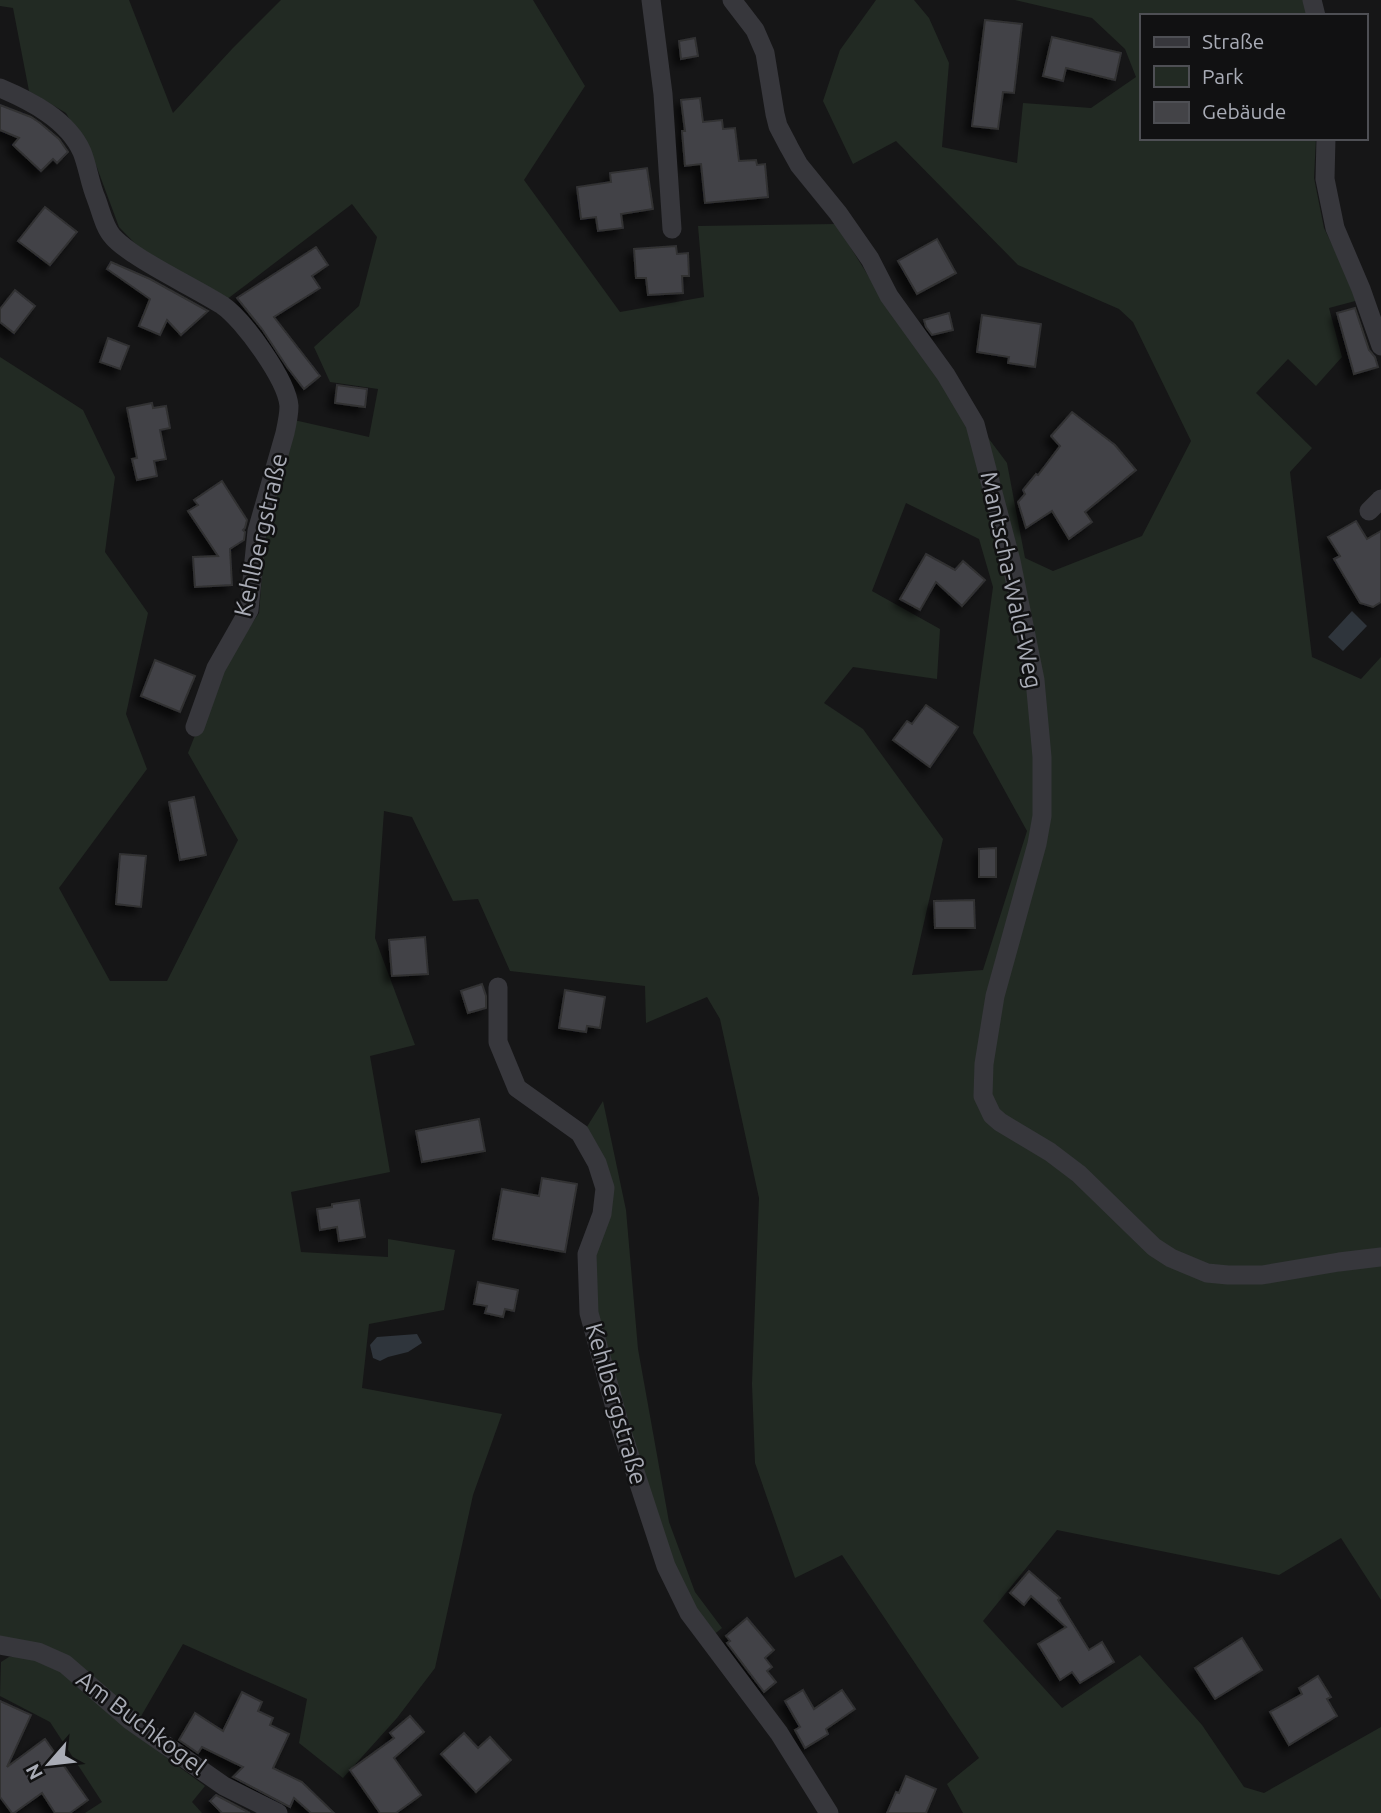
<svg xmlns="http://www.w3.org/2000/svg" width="1381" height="1813" viewBox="0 0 1381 1813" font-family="Ubuntu,sans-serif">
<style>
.green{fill:#222a23;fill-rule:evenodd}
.water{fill:#2f353c}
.building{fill:#434347;stroke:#303033;stroke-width:2;filter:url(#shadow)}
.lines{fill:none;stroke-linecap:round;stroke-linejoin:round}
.minor{stroke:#37373c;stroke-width:19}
.labels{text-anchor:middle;stroke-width:5;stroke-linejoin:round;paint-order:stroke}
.street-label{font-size:24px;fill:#a9acb6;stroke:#111112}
</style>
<defs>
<filter id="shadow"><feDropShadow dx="-6" dy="6" stdDeviation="3.5" flood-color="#0009"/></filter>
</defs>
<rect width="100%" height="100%" fill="#161617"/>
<g class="green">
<path d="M0 0H129L173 113 232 49 281 0H533L585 86 524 180 620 312 704 297 698 226 836 224 874 285 1007 463 1025 558 1053 571 1142 536 1191 441 1133 322 1119 309 1018 265 896 141 853 164 823 101 840 50 876 0H914L929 18 949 63 942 147 1017 163 1023 103 1091 108 1136 77 1125 49 1092 18 1015 0H1306L1310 16H1141V138H1316L1314 178 1324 228 1359 300 1329 308 1342 357 1316 386 1288 359 1256 393 1312 448 1290 472 1312 657 1361 679 1381 657V1600L1341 1538 1279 1575 1057 1530 983 1621 1062 1708 1140 1655 1202 1725 1244 1787 1264 1793 1381 1727V1813H963L947 1784 979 1758 842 1555 795 1578 755 1463 752 1384 759 1198 720 1019 707 997 646 1023 645 986 510 971 478 899 453 901 412 817 384 811 375 938 415 1045 370 1056 390 1172 291 1192 301 1252 388 1257V1239L455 1250 444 1310 369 1324 362 1388 502 1414 473 1495 435 1668 397 1718 343 1778 299 1743 307 1699 183 1644 140 1718 102 1686 0 1640V357L83 410 115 477 105 552 148 613 126 714 147 769 59 888 110 981H167L238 840 188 753 222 667 259 613 266 526 294 420 369 437 378 389 330 382 314 347 359 306 377 237 352 204 226 300 154 263 119 227 96 165 66 113 29 91 13 8 0 6ZM906 503 979 539 993 587 973 733 1027 831 983 970 912 975 943 839 863 729 824 703 853 667 937 679 940 629 872 591Z"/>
<path d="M603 1101 626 1210 638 1349 669 1522 695 1592 722 1628 712 1636 685 1595 619 1403 597 1308 595 1254 612 1207 585 1130Z"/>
<path d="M29 1656 61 1672 132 1732 205 1786 192 1802 202 1813H85L102 1802 50 1722 0 1696 1 1662 9 1657Z"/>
</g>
<g class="water">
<path d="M1352 611 1367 626 1343 651 1328 637Z"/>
<path d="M417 1334 422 1343 408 1352 388 1357 380 1361 373 1358 370 1345 377 1337Z"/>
</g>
<g class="building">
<path d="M985 20 1022 24 1014 93 1003 92 998 129 972 126Z"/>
<path d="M1052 37 1121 53 1115 80 1066 68 1063 81 1043 76Z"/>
<path d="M695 38 698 56 681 59 679 41Z"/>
<path d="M700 98 703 122 722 120 723 129 735 128 739 161 756 160 757 165 765 164 768 197 705 203 701 164 685 166 682 131H685L681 100Z"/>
<path d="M0 105 31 117 40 123 59 139 68 152 57 163 53 159 41 171 13 145 19 138 0 130Z"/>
<path d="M647 168 653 209 621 214 623 228 598 231 596 217 581 219 577 187 611 182 610 173Z"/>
<path d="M45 207 77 232 50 265 18 241Z"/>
<path d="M937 239 956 273 917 294 898 261Z"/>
<path d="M676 246 677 254 688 253 689 276H682L683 293 648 295 646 278H636L634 249Z"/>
<path d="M316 247 328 265 312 276 320 288 274 317 320 376 304 389 287 367 262 329 237 298Z"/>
<path d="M111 262 150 279 208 311 181 335 167 320 160 335 139 326 150 299 107 269Z"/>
<path d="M15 290 35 306 14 333 0 322V309Z"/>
<path d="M1355 308 1369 350 1375 357 1378 367 1354 374 1337 313Z"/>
<path d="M949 313 953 330 932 335 926 327 924 320Z"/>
<path d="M982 315 1041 324 1035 367 1008 363 1009 357 977 352Z"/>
<path d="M108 338 129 346 120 369 100 362Z"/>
<path d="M337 385 367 389 365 407 335 403Z"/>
<path d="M152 403 153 408 166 406 170 428 160 430 166 459 154 461 157 476 137 480 132 459 137 458 127 408Z"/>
<path d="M1072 412 1115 445 1136 470 1085 512 1092 522 1069 539 1052 511 1026 528 1018 502 1025 494 1023 490 1036 474 1038 475 1060 446 1051 436Z"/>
<path d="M222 481 247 520 245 528 243 530 245 532 244 540 230 549 232 585 195 587 193 557 218 556 188 511 198 505 194 500Z"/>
<path d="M1356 521 1367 539 1381 531V602L1373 607 1360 603 1334 559 1340 556 1328 537Z"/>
<path d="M926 554 955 570 963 561 985 580 962 606 936 582 920 610 900 599Z"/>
<path d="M155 660 195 676 180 712 141 696Z"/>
<path d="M926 705 958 727 930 767 893 740 907 721 912 724Z"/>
<path d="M194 797 206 855 180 860 169 802Z"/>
<path d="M996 848V877H979V849Z"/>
<path d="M120 854 146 856 141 907 116 904Z"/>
<path d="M974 900 975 928H935L934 901Z"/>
<path d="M425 937 428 974 392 976 389 940Z"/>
<path d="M482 984 486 996V1008L468 1013 461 991Z"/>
<path d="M565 990 605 997 600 1028 587 1026 586 1032 559 1028Z"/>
<path d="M479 1119 485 1151 422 1162 416 1131Z"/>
<path d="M542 1178 577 1184 565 1252 493 1239 502 1189 539 1196Z"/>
<path d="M359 1200 365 1237 339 1241 337 1227 320 1230 317 1209 332 1207V1204Z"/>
<path d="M478 1282 518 1290 514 1311 505 1309 503 1317 485 1313 487 1306 474 1304Z"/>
<path d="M1029 1571 1060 1598 1058 1600 1089 1650 1102 1642 1114 1662 1080 1683 1072 1672 1060 1680 1038 1644 1066 1627 1031 1596 1024 1605 1010 1593Z"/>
<path d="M747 1618 774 1650 765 1658 772 1667 767 1671 776 1682 764 1692 727 1643 730 1641 726 1636Z"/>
<path d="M1242 1638 1262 1670 1215 1699 1195 1668Z"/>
<path d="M1318 1676 1331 1697 1327 1699 1337 1716 1289 1745 1270 1712 1302 1694 1299 1688Z"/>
<path d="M803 1690 814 1709 842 1690 855 1709 826 1729 828 1734 805 1748 795 1730 800 1727 785 1701Z"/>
<path d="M242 1692 262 1702 258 1711 273 1718 270 1725 289 1734 273 1768 302 1782 334 1813H311L294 1798 290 1807 233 1777 243 1767 202 1747 198 1753 179 1740 195 1713 223 1731Z"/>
<path d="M0 1701 31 1715 7 1767 45 1739 88 1800 70 1813H55L42 1793 14 1813H12L0 1797Z"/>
<path d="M410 1716 424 1732 394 1758 421 1795 396 1813H380L350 1770 394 1738 390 1733Z"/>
<path d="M464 1733 478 1748 490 1737 511 1760 476 1792 441 1754Z"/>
<path d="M906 1776 936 1789 926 1813H887L896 1792 899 1793Z"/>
<path d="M216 1795 248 1812 250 1813H222L210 1801Z"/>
</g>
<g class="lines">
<g class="minor">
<path d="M651 0 663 94 672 229"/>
<path d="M732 0 755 30 765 53 775 114 778 126 789 147 799 165 838 213 870 259 889 296 946 375 975 424 1011 561 1035 680 1042 757V816L1037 844 995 996 984 1064 983 1096 992 1115 1000 1122 1050 1152 1079 1174 1154 1247 1171 1258 1207 1273 1228 1275H1262L1339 1262 1381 1257"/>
<path d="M1312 0 1316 16"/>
<path d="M0 88C31 101 68 120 82 152 88 167 90 184 96 198 101 211 104 227 113 237 119 244 127 249 134 254 162 273 193 287 222 305 243 319 287 380 289 406 289 415 287 424 285 433L257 531 249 610 216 668 195 727"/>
<path d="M1326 138 1325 179 1335 228 1361 289 1381 346"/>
<path d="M1369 511 1381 499"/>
<path d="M498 987V1042L517 1088 580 1133 597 1163 605 1188 602 1214 587 1254 589 1313 620 1426 666 1566 689 1613 779 1733 829 1813"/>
<path d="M0 1645 38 1652 65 1664 131 1721 224 1786 278 1813"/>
</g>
</g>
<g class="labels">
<g class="street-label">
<text transform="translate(261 535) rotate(-77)" y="8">Kehlbergstraße</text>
<text transform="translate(1011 580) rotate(78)" y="8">Mantscha-Wald-Weg</text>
<text transform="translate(616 1404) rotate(74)" y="8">Kehlbergstraße</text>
<text transform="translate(141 1723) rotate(37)" y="8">Am Buchkogel</text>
</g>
</g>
<rect x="1140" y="14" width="228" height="126" fill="#111112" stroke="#4e4f54" stroke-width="2"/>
<rect x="1154" y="37" width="35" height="10" fill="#37373c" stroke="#4e4f54" stroke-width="2"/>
<text x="1202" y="49" font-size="21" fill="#a9acb6">Straße</text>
<rect x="1154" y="66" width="35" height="21" fill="#222a23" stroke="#4e4f54" stroke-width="2"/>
<text x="1202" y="84" font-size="21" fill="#a9acb6">Park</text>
<rect x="1154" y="102" width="35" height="21" fill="#434347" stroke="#4e4f54" stroke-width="2"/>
<text x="1202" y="119" font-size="21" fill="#a9acb6">Gebäude</text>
<g transform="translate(49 1764) rotate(242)" stroke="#111112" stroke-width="5" paint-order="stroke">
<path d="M0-5L12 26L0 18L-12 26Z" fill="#a9acb6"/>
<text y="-10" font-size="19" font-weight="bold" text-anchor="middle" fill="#a9acb6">N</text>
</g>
</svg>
